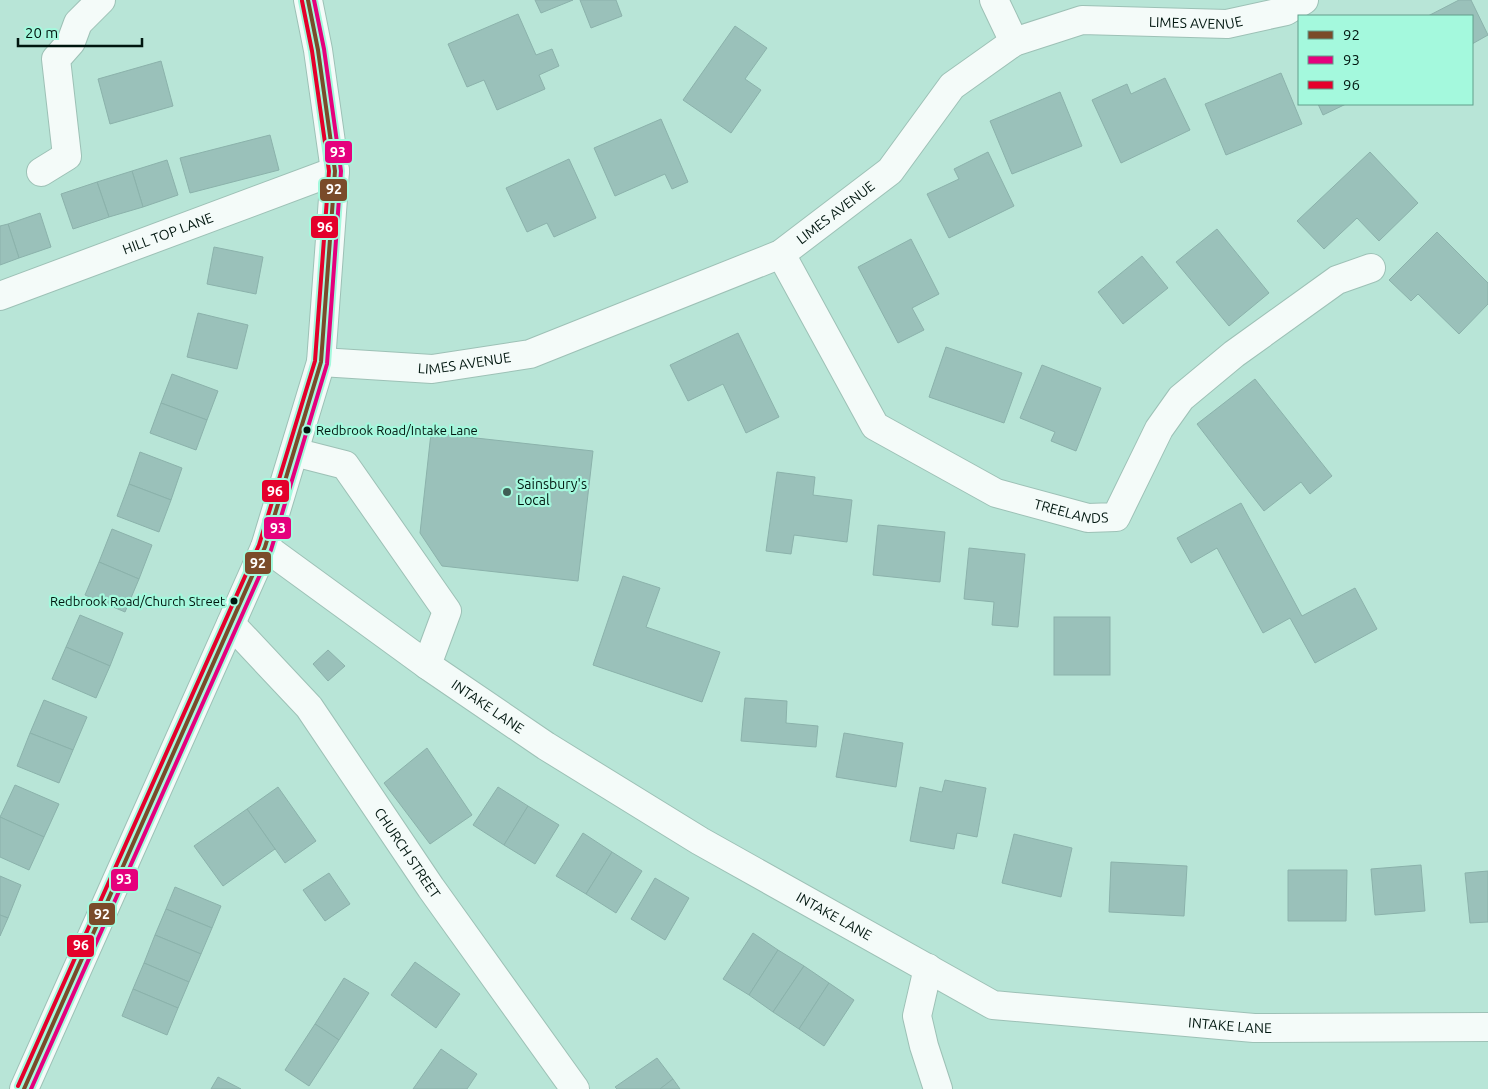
<svg xmlns="http://www.w3.org/2000/svg" width="1488" height="1089" viewBox="0 0 1488 1089" font-family="Ubuntu,sans-serif">
<style>
.building{fill:#9ac1ba;stroke:#8bb2ab}
.lines{fill:none;stroke-linecap:round;stroke-linejoin:round}
.minor-casing{stroke:#9dc1b6;stroke-width:30}
.minor{stroke:#f4fbf9;stroke-width:28}
.bus-1-casing{stroke:#a4f9dd;stroke-width:8}
.bus-2-casing{stroke:#a4f9dd;stroke-width:8}
.bus-3-casing{stroke:#a4f9dd;stroke-width:8}
.bus-1{stroke:#7a4b2a;stroke-width:4}
.bus-2{stroke:#e5007d;stroke-width:4}
.bus-3{stroke:#e4002b;stroke-width:4}
.bus-dot{fill:#00160f;stroke:#a4f9dd;stroke-width:2}
.poi-dot{fill:#405e55;stroke:#a4f9dd;stroke-width:2}
.labels{text-anchor:middle;stroke-width:4.5;stroke-linejoin:round;paint-order:stroke}
.bus-label{font-size:13px;fill:#00160f;stroke:#a4f9dd;text-anchor:start}
.street-label{font-size:14px;fill:#00160f;stroke:#a4f9dd}
.poi-label{font-size:14px;fill:#00160f;stroke:#a4f9dd;text-anchor:start}
.line-badge{stroke:#a4f9dd;stroke-width:2}
.badge-label{font-size:14px;text-anchor:middle;font-weight:bold;fill:#fff}
</style>
<rect width="100%" height="100%" fill="#b8e5d7"/>
<g class="building">
<path d="M535 0H573L541 13Z"/>
<path d="M580 0H616L622 16 591 28Z"/>
<path d="M1459 0H1471L1488 35 1472 44V16H1428Z"/>
<path d="M518 14 536 55 552 49 559 66 539 75 545 89 497 110 484 80 467 87 448 44Z"/>
<path d="M735 26 767 48 745 79 761 90 731 133 683 100Z"/>
<path d="M161 61 173 106 110 124 98 79Z"/>
<path d="M1281 73 1302 124 1226 155 1205 104Z"/>
<path d="M1165 78 1190 130 1121 163 1092 100 1127 84 1131 94Z"/>
<path d="M1060 92 1082 146 1012 174 990 121Z"/>
<path d="M1318 104H1346L1323 115Z"/>
<path d="M661 119 688 182 672 189 665 174 615 196 594 148Z"/>
<path d="M270 135 279 170 190 193 180 158Z"/>
<path d="M988 152 1014 206 949 238 927 194 959 179 954 169Z"/>
<path d="M1370 152 1418 203 1379 241 1357 218 1324 249 1297 221Z"/>
<path d="M569 159 596 218 554 237 547 223 527 232 506 188Z"/>
<path d="M167 160 178 195 143 207 132 171Z"/>
<path d="M132 171 143 207 109 217 97 182Z"/>
<path d="M97 182 109 217 73 229 61 194Z"/>
<path d="M40 213 51 247 19 258 8 224Z"/>
<path d="M8 224 19 258 0 265V226Z"/>
<path d="M1217 229 1269 293 1229 326 1176 262Z"/>
<path d="M1437 232 1488 283V304L1459 334 1418 294 1411 301 1389 280Z"/>
<path d="M911 239 939 294 912 308 924 330 898 343 858 267Z"/>
<path d="M214 247 263 257 256 294 207 284Z"/>
<path d="M1142 256 1168 288 1123 324 1098 292Z"/>
<path d="M198 313 248 325 237 369 187 357Z"/>
<path d="M738 333 779 417 746 433 723 384 688 401 670 365Z"/>
<path d="M946 347 1022 373 1004 423 929 397Z"/>
<path d="M1042 365 1101 388 1076 451 1051 441 1055 432 1020 418Z"/>
<path d="M172 374 218 391 207 420 161 403Z"/>
<path d="M1255 379 1332 476 1310 494 1301 482 1264 511 1197 424Z"/>
<path d="M161 403 207 420 196 450 150 433Z"/>
<path d="M431 433 593 451 578 581 442 566 420 533Z"/>
<path d="M140 452 182 468 171 500 129 484Z"/>
<path d="M777 472 815 477 813 495 852 500 847 542 794 535 791 554 766 551Z"/>
<path d="M129 484 171 500 159 532 117 516Z"/>
<path d="M1241 503 1302 616 1355 588 1377 629 1315 663 1290 618 1263 633 1217 548 1191 563 1177 538Z"/>
<path d="M878 525 945 532 940 582 873 575Z"/>
<path d="M112 529 152 545 139 579 99 562Z"/>
<path d="M969 548 1025 554 1018 627 992 625 994 602 964 599Z"/>
<path d="M99 562 139 579 125 612 85 595Z"/>
<path d="M623 576 660 588 646 627 720 652 702 702 593 665Z"/>
<path d="M80 615 123 633 110 666 66 647Z"/>
<rect x="1054" y="617" width="56" height="58"/>
<path d="M66 647 110 666 96 698 52 679Z"/>
<path d="M328 650 345 666 328 681 313 664Z"/>
<path d="M745 698 787 701 786 723 818 726 816 747 741 741Z"/>
<path d="M44 700 87 717 73 750 30 733Z"/>
<path d="M30 733 73 750 59 783 17 766Z"/>
<path d="M844 733 903 743 896 787 836 777Z"/>
<path d="M427 748 472 815 430 844 384 783Z"/>
<path d="M945 780 986 788 977 837 957 833 954 849 910 841 920 787 942 792Z"/>
<path d="M15 785 59 804 44 837 0 817Z"/>
<path d="M278 787 316 841 285 863 247 809Z"/>
<path d="M498 787 528 806 504 845 473 825Z"/>
<path d="M528 806 559 825 535 864 504 845Z"/>
<path d="M247 809 275 849 223 886 194 846Z"/>
<path d="M0 817 44 837 29 870 0 857Z"/>
<path d="M583 833 612 852 586 894 556 876Z"/>
<path d="M1014 834 1072 848 1061 897 1002 883Z"/>
<path d="M612 852 642 871 616 913 586 894Z"/>
<path d="M1111 862 1187 866 1184 916 1109 912Z"/>
<path d="M1421 865 1425 911 1375 915 1371 869Z"/>
<path d="M1288 870H1347L1346 921H1288Z"/>
<path d="M1488 871V922L1470 923 1465 873Z"/>
<path d="M329 873 350 904 325 921 303 890Z"/>
<path d="M0 876 21 885 8 918 0 915Z"/>
<path d="M655 878 689 898 665 940 631 919Z"/>
<path d="M175 887 221 906 212 928 166 909Z"/>
<path d="M166 909 212 928 201 954 155 935Z"/>
<path d="M0 915 8 918 0 936Z"/>
<path d="M753 933 778 950 749 995 723 979Z"/>
<path d="M155 935 201 954 189 982 144 963Z"/>
<path d="M778 950 804 966 773 1012 749 995Z"/>
<path d="M415 962 460 994 436 1028 391 995Z"/>
<path d="M144 963 189 982 178 1008 133 989Z"/>
<path d="M804 966 829 983 799 1029 773 1012Z"/>
<path d="M344 978 369 993 339 1040 315 1024Z"/>
<path d="M829 983 854 1000 824 1046 799 1029Z"/>
<path d="M133 989 178 1008 167 1035 122 1016Z"/>
<path d="M315 1024 339 1040 309 1086 285 1070Z"/>
<path d="M441 1049 477 1074 467 1089H413Z"/>
<path d="M657 1058 673 1079 660 1089H617L615 1087Z"/>
<path d="M218 1077 241 1089H211Z"/>
<path d="M673 1079 680 1089H660Z"/>
</g>
<g class="lines">
<defs>
<g id="minor">
<path d="M994 0 1014 42"/>
<path d="M41 172 67 156 56 59 71 42 78 23 101 0"/>
<path id="s1" d="M781 254 875 426 996 493 1088 518 1116 517 1159 429 1181 398 1234 354 1337 280 1371 268"/>
<path id="s2" d="M0 296 335 171"/>
<path id="s3" d="M321 362 432 369 530 354 781 254 890 171 952 86 1014 42 1082 20 1227 24 1286 11 1304 0"/>
<path d="M294 452 345 465 447 611 427 665"/>
<path id="s4" d="M265 547 427 665 546 746 700 841 993 1005 1254 1028 1488 1027"/>
<path id="s5" d="M231 624 309 707 431 888 575 1089"/>
<path d="M928 968 917 1016 924 1046 938 1089"/>
<path d="M24 1089 265 547 321 362 335 171 318 50 308 0"/>
</g>
</defs>
<use href="#minor" class="minor-casing"/>
<use href="#minor" class="minor"/>
<defs>
<path id="bus-1" d="M24 1089 265 547 321 362 335 171 318 50 308 0"/>
<path id="bus-2" d="M31 1089 271 550 327 364 341 171 324 49 314 0"/>
<path id="bus-3" d="M18 1086 259 545 315 361 329 171 312 51 302 1"/>
</defs>
<use href="#bus-1" class="bus-1-casing"/>
<use href="#bus-2" class="bus-2-casing"/>
<use href="#bus-3" class="bus-3-casing"/>
<use href="#bus-1" class="bus-1"/>
<use href="#bus-2" class="bus-2"/>
<use href="#bus-3" class="bus-3"/>
</g>
<g class="bus-dot">
<circle cx="307" cy="430" r="4.5"/>
<circle cx="234" cy="601" r="4.5"/>
</g>
<circle class="poi-dot" cx="507" cy="492" r="5"/>
<g class="labels">
<g class="bus-label">
<text x="316" y="435">Redbrook Road/Intake Lane</text>
<text x="225" y="606" text-anchor="end">Redbrook Road/Church Street</text>
</g>
<g class="street-label">
<text dy="5" stroke="none"><textPath href="#s3" startOffset="984">LIMES AVENUE</textPath></text>
<text dy="5" stroke="none"><textPath href="#s3" startOffset="549">LIMES AVENUE</textPath></text>
<text dy="5" stroke="none"><textPath href="#s2" startOffset="179">HILL TOP LANE</textPath></text>
<text dy="5" stroke="none"><textPath href="#s3" startOffset="144">LIMES AVENUE</textPath></text>
<text dy="5" stroke="none"><textPath href="#s1" startOffset="412">TREELANDS</textPath></text>
<text dy="5" stroke="none"><textPath href="#s4" startOffset="274">INTAKE LANE</textPath></text>
<text dy="5" stroke="none"><textPath href="#s5" startOffset="290">CHURCH STREET</textPath></text>
<text dy="5" stroke="none"><textPath href="#s4" startOffset="679">INTAKE LANE</textPath></text>
<text dy="5" stroke="none"><textPath href="#s4" startOffset="1099">INTAKE LANE</textPath></text>
</g>
<g class="poi-label">
<text x="517" y="489">Sainsbury's<tspan x="517" dy="16">Local</tspan></text>
</g>
</g>
<g class="line-badge">
<rect x="324" y="140" width="29" height="24" rx="5" fill="#e5007d"/>
<rect x="319" y="178" width="29" height="24" rx="5" fill="#7a4b2a"/>
<rect x="310" y="215" width="29" height="24" rx="5" fill="#e4002b"/>
<rect x="261" y="479" width="29" height="24" rx="5" fill="#e4002b"/>
<rect x="263" y="516" width="29" height="24" rx="5" fill="#e5007d"/>
<rect x="244" y="551" width="28" height="24" rx="5" fill="#7a4b2a"/>
<rect x="110" y="868" width="29" height="24" rx="5" fill="#e5007d"/>
<rect x="88" y="902" width="28" height="24" rx="5" fill="#7a4b2a"/>
<rect x="66" y="934" width="29" height="24" rx="5" fill="#e4002b"/>
</g>
<g class="badge-label">
<text x="338" y="157">93</text>
<text x="334" y="194">92</text>
<text x="325" y="232">96</text>
<text x="275" y="496">96</text>
<text x="278" y="533">93</text>
<text x="258" y="568">92</text>
<text x="124" y="884">93</text>
<text x="102" y="919">92</text>
<text x="81" y="950">96</text>
</g>
<rect x="1298" y="15" width="175" height="90" fill="#a4f9dd" stroke="#629e8b"/>
<rect x="1308" y="31" width="25" height="8" fill="#7a4b2a" stroke="#629e8b"/>
<text x="1343" y="40" font-size="15" fill="#00160f">92</text>
<rect x="1308" y="56" width="25" height="8" fill="#e5007d" stroke="#629e8b"/>
<text x="1343" y="65" font-size="15" fill="#00160f">93</text>
<rect x="1308" y="81" width="25" height="8" fill="#e4002b" stroke="#629e8b"/>
<text x="1343" y="90" font-size="15" fill="#00160f">96</text>
<path d="M18 38v8h124v-8" fill="none" stroke="#00160f" stroke-width="2.5"/>
<text x="25" y="38" font-size="15" fill="#00160f" stroke="#a4f9dd" stroke-width="4" paint-order="stroke">20 m</text>
</svg>
